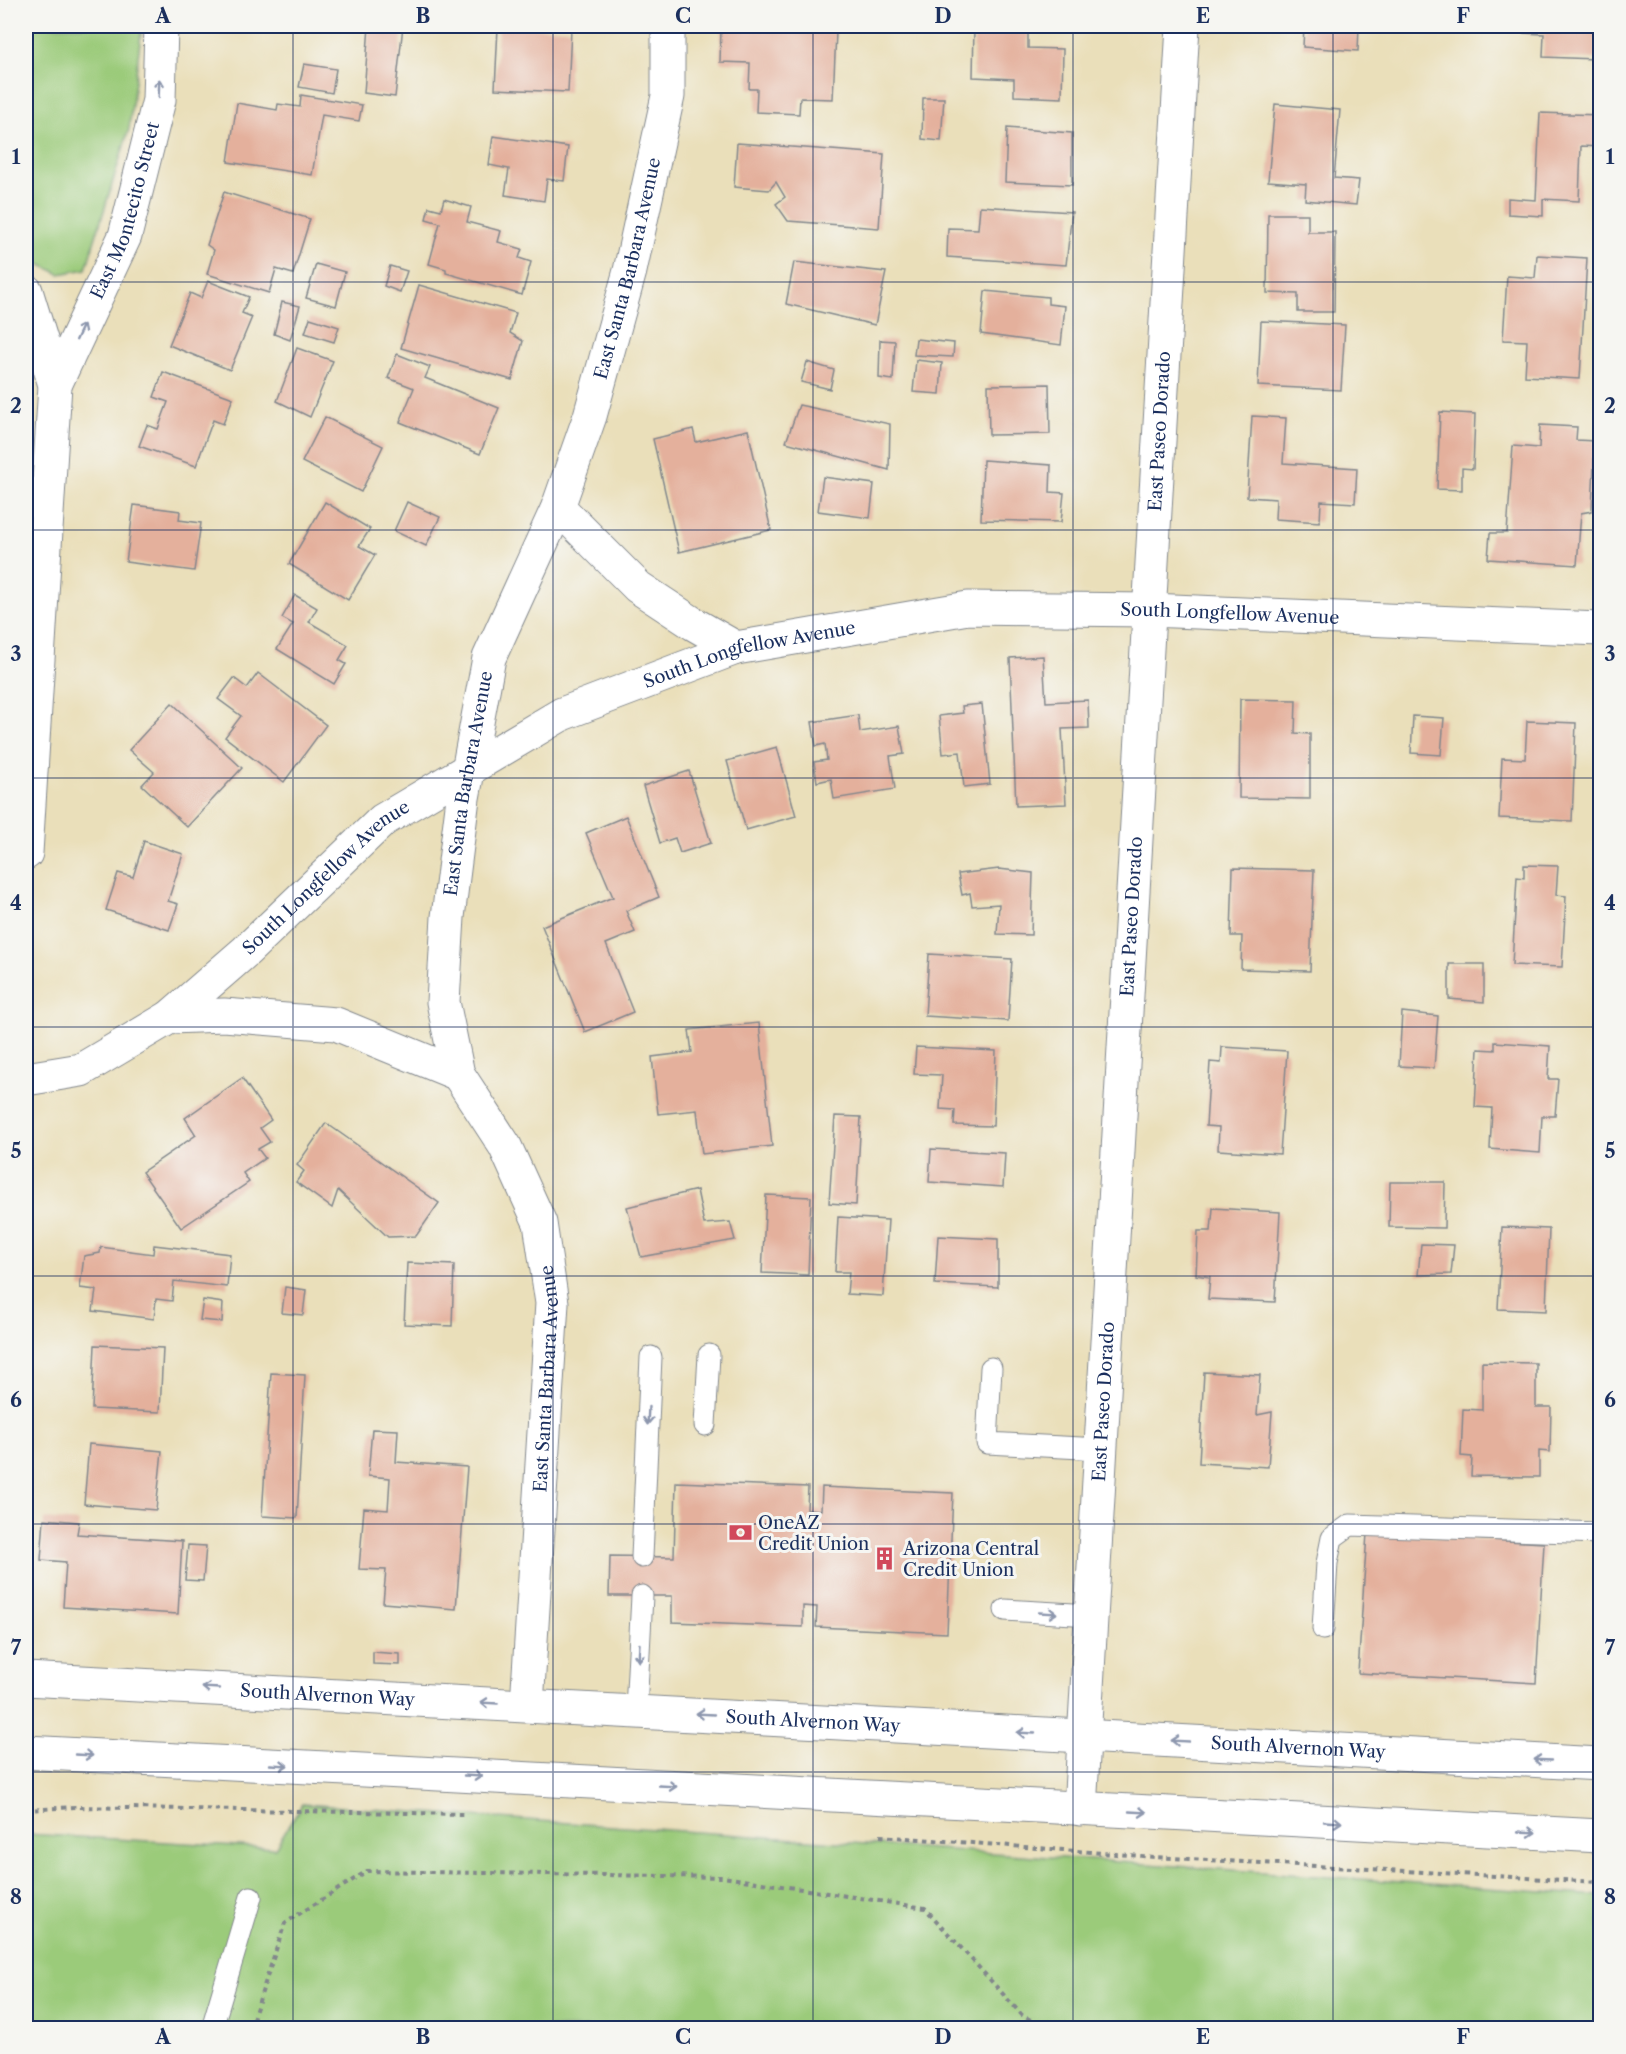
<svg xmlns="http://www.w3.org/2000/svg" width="1626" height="2054" viewBox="0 0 1626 2054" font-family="'Libre Caslon Text',serif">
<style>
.green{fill:#9bcb7a;stroke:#5b7d6c;stroke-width:1.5}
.building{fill:#e4b09c}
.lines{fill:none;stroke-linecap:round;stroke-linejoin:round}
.lane-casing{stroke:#82878c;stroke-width:23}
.street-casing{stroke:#82878c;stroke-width:35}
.primary-casing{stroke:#82878c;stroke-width:35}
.path{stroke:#82878c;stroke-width:4;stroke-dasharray:4.5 4.5;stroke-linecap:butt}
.lane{stroke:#fff;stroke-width:21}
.street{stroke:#fff;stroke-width:33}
.primary{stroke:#fff;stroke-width:33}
.oneway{stroke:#8d97ae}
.grid{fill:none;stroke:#1b2f5e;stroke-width:1.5;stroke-opacity:0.55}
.labels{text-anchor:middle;stroke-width:6;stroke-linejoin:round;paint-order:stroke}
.street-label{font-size:18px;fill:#1b2f5e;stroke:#f6f6f2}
.poi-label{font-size:18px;fill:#1b2f5e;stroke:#f6f6f2;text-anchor:start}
.neatline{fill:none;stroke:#1b2f5e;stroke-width:2}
.grid-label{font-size:20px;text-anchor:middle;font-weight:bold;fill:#1b2f5e}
</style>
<rect width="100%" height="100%" fill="#f6f6f2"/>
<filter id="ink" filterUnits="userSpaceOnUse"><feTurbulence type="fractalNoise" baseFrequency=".0167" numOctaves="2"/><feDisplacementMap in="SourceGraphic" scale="12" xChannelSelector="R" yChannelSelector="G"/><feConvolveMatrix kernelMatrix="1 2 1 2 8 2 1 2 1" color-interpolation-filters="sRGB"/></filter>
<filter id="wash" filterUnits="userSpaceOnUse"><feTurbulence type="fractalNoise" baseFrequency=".008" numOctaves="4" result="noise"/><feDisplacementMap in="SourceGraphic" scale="24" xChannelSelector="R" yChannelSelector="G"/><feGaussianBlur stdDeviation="1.35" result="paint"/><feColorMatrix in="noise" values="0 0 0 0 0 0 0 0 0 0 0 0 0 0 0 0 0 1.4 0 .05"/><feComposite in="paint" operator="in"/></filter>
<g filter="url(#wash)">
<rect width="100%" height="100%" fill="#eadfba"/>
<g class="green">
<path d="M26 26H142L129 129 86 269 60 274 39 264 26 189Z"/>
<path d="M302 1804 1600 1896V2028H26V1834L275 1848Z"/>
</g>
<g id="blocks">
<g class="building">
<path d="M369 26H403L395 97 364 93Z"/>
<path d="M974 26H1028V48L1063 49 1062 98 1014 96V79L973 77Z"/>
<path d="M1304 26H1359L1358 51 1303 47Z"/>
<path d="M1523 26H1597L1595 59 1543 57 1544 34 1523 33Z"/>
<path d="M498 27 571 29 568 92 495 89Z"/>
<path d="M721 28 836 32 833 99 800 98 799 114 756 112 757 89H749L750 63 720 62Z"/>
<path d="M304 64 336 69 332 93 299 87Z"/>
<path d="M301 95 362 105 359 121 322 115 312 175 228 162 237 103 277 110 278 104 300 107Z"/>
<path d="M923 98H944L941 141 922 139Z"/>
<path d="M1275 104 1340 110 1334 178 1359 180 1356 205 1305 200 1306 184 1268 181Z"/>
<path d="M1540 113 1600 115V147L1581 146 1579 201 1543 199V216L1508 214V198L1536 200Z"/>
<path d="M1007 128 1072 133V185L1005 182Z"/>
<path d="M493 136 568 147 564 181 547 179 544 201 505 195 509 169 489 165Z"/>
<path d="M737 143 884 154 879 228 788 221 776 204 785 197 776 182 769 190 734 187Z"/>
<path d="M224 192 310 219 293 274 276 269 269 293 207 274 214 250 207 245Z"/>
<path d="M444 199 471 207 467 222 501 231 498 242 522 249 519 258 531 262 522 295 446 273V269L429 264 440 223 426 219 429 207 441 210Z"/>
<path d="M980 206 1072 212 1066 265 947 257 948 228 978 229Z"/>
<path d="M1268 214H1308V232H1335L1334 312H1298V294L1267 293Z"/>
<path d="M1537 255 1587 258 1580 379 1525 376 1527 341 1503 340 1507 276 1535 278Z"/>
<path d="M794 262 886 272 875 325 786 304Z"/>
<path d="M316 264 345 272 336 306 306 298Z"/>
<path d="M390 266 407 271 400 292 384 286Z"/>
<path d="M208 281 249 297 242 313 252 317 230 370 169 345 190 293 201 298Z"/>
<path d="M419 285 516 313 510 333 523 341 512 380 401 348Z"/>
<path d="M985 291 1048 297V304L1065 306 1061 345 981 334Z"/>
<path d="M282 302 300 306 290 340 274 334Z"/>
<path d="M310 318 339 327 334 342 305 333Z"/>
<path d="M1261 321 1345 325 1341 390 1258 386Z"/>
<path d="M916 339 954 343 953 357 914 355Z"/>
<path d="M880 340 895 341 893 380 879 378Z"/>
<path d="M297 348 333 361 310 417 277 401Z"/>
<path d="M397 354 430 367 425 378 499 408 480 454 400 422 414 388 388 378Z"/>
<path d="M916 360 942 363 940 394 913 392Z"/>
<path d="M807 362 834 370 830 389 801 382Z"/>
<path d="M163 372 233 398 223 424 213 420 196 466 139 446 147 425 158 429 168 402 154 397Z"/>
<path d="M1049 384 1050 434 989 435 988 385Z"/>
<path d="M799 405 890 424 889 470 786 442Z"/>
<path d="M1440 412 1475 414 1473 469 1462 468V490L1437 489Z"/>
<path d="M1252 416 1286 418 1283 463 1357 468 1355 503 1321 501 1320 522 1275 519 1276 499 1247 497Z"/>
<path d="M325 417 383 446 361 492 302 462Z"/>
<path d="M1540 425 1577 427 1576 440 1595 441 1592 511 1581 513 1577 565 1488 559 1490 533H1507L1513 446 1539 448Z"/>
<path d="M693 429 696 442 748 430 771 530 679 552 653 439Z"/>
<path d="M983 460 1051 465 1050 492 1064 493 1061 522 981 520Z"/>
<path d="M823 477 874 484 870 518 818 511Z"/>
<path d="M325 502 370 529 359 546 375 555 348 600 289 564Z"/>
<path d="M407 502 440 517 426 546 394 531Z"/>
<path d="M134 505 180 511 179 520 201 523 194 571 126 562Z"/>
<path d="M295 595 317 608 309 622 348 645 339 660 346 664 334 684 277 649 293 624 282 618Z"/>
<path d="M1043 656 1046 702 1088 700 1089 728 1062 729 1066 804 1016 806 1010 658Z"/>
<path d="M258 673 326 725 284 782 225 737 241 716 218 699 234 678 247 688Z"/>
<path d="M1240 699 1296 700 1295 733 1310 734V799L1239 798Z"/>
<path d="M172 703 242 768 187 827 142 785 154 772 129 750Z"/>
<path d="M982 704 990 784 964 787 960 752 943 754 939 716 963 713 962 706Z"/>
<path d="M858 715 860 732 899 726 904 754 890 756 895 789 834 799 831 779 817 782 814 762 827 760 825 744 816 746 812 722Z"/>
<path d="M1413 716 1444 718 1441 755 1411 753Z"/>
<path d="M1527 721 1576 723 1572 821 1499 818 1502 758 1525 759Z"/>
<path d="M777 747 796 816 746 830 727 761Z"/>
<path d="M689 771 711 843 680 853 675 838 660 843 643 786Z"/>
<path d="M626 816 659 897 626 911 635 932 606 944 633 1012 585 1032 542 926 613 897 586 833Z"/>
<path d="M144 841 183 854 168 901 178 904 169 930 106 910 118 873 133 877Z"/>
<path d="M1524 865 1558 866 1556 895 1566 896 1562 967 1512 965 1517 877 1524 878Z"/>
<path d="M1233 868 1314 870 1310 971 1241 969 1242 936H1231Z"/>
<path d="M999 869 1033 873 1031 935 997 934 999 904 972 906 970 893 962 895 958 874Z"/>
<path d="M929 954 1012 959 1008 1021 925 1016Z"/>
<path d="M1449 964H1484V1002L1449 999Z"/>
<path d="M1402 1012 1438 1016 1434 1068 1399 1066Z"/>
<path d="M759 1023 772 1146 702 1154 697 1110 658 1114 652 1057 692 1052 689 1030Z"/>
<path d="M1495 1042 1550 1046 1548 1079H1558L1555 1116H1542L1540 1153 1490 1149 1492 1108 1475 1107 1478 1049 1495 1050Z"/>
<path d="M916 1047 996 1051 993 1126 954 1125 955 1110 940 1109 942 1075 914 1074Z"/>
<path d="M1222 1047 1287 1051 1280 1154 1218 1150 1219 1127 1206 1126 1210 1062 1221 1063Z"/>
<path d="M242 1078 271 1120 260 1128 270 1142 258 1149 265 1158 243 1173 249 1182 181 1228 142 1172 196 1135 185 1118Z"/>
<path d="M835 1116 861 1117 856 1205 829 1203Z"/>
<path d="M326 1123 439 1203 416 1236 388 1237 338 1190 332 1208 296 1182 304 1171 297 1165Z"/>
<path d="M931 1149 1005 1153 1003 1187 929 1182Z"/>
<path d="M1390 1182H1445L1444 1228 1389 1227Z"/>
<path d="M697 1190 704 1224 730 1222 735 1240 641 1257 627 1207Z"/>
<path d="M766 1195 811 1197 808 1275 762 1273Z"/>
<path d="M1213 1208 1280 1212 1275 1302 1208 1299 1210 1277 1196 1275 1198 1231H1211Z"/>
<path d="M838 1217 888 1220 883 1296 847 1294 849 1272H835Z"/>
<path d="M1502 1227 1549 1229 1546 1311 1498 1309Z"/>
<path d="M938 1236 998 1239V1287L935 1284Z"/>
<path d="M1421 1244 1454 1245 1451 1274 1418 1275Z"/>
<path d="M154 1245 230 1254 227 1287 174 1281 172 1301 156 1299 154 1319 93 1311 96 1290 80 1288 84 1256 100 1253 101 1247 153 1254Z"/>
<path d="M407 1263 454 1265 452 1326 404 1324Z"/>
<path d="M285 1287 306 1290 303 1315 282 1313Z"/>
<path d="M203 1300 223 1303 222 1322 200 1320Z"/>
<path d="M95 1345 163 1348 160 1412 92 1409Z"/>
<path d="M1482 1362 1536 1363V1407H1551L1550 1452 1539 1451V1477L1471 1476 1472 1457 1461 1456 1463 1409 1482 1410Z"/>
<path d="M1204 1372 1260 1375 1257 1415 1272 1412 1268 1467 1199 1463Z"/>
<path d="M271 1373 305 1375 297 1518 262 1516Z"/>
<path d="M372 1429 398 1430 396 1462 467 1467 456 1609 383 1603 386 1570 359 1569 364 1508 388 1510 390 1478 368 1476Z"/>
<path d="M89 1444 162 1451 156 1510 84 1504Z"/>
<path d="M676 1482 808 1487 807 1509 821 1510 822 1487 953 1493 947 1633 816 1627 817 1607 803 1606V1627L672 1622V1596H609L610 1556 674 1557Z"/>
<path d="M44 1519 79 1522 77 1534 182 1541 178 1614 63 1607 66 1562 41 1560Z"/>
<path d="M1367 1533 1544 1543 1536 1683 1358 1673Z"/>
<path d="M188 1545 206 1546 203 1581 185 1580Z"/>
<path d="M373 1652 400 1654V1665L373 1664Z"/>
</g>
</g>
</g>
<g filter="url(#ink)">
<use href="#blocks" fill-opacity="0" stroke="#82878c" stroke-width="1.5"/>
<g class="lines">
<defs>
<g id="lane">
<path d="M991 1368 987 1443 1101 1449"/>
<path d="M705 1425 709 1355"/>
<path d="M642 1557 651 1357"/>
<path d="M1005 1610 1091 1615"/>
<path d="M1323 1629 1327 1563 1332 1538 1350 1525 1600 1533"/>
<path d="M636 1710 642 1596"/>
<path d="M212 2028 251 1897"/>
</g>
<g id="street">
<path d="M26 291 55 385 26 853"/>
<path id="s1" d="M55 385 125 236 159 100 161 26"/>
<path d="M558 507 638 587 694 624 736 648"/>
<path d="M170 1017 224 1015 336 1024 458 1074"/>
<path id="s2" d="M26 1079 81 1070 170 1017 246 951 383 820 562 714 736 648 968 608 1150 610 1600 629"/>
<path id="s3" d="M527 1705 552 1303 540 1223 505 1146 458 1074 443 1002 448 917 463 798 489 658 558 507 590 416 630 271 668 96V26"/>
<path id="s4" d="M1080 1809 1183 26"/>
</g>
<g id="primary">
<path id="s5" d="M26 1679 1600 1764"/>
<path d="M26 1752 1600 1836"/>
</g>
</defs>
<use href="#lane" class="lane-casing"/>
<use href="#street" class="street-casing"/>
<use href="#primary" class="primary-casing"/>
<g class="path">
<path d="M26 1810 75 1807 463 1814"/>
<path d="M880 1836 1155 1857 1600 1882"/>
<path d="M250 2028 285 1923 367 1871 723 1877 925 1908 1022 2015 1044 2028"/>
</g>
<use href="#lane" class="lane"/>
<use href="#street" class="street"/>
<use href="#primary" class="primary"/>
</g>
<defs><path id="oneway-shaft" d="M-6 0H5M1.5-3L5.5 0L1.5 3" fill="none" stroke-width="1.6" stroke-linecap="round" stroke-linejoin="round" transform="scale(1.5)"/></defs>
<g class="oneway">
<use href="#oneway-shaft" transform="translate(159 88) rotate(-88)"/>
<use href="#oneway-shaft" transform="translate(80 332) rotate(-65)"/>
<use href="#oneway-shaft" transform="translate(648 1416) rotate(93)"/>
<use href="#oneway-shaft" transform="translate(1048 1613) rotate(3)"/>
<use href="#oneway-shaft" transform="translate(639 1653) rotate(93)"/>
<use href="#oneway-shaft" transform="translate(211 1688) rotate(-177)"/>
<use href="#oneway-shaft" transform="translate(489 1703) rotate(-177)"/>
<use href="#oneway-shaft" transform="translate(705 1714) rotate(-177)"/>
<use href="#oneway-shaft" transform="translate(1026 1733) rotate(-177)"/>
<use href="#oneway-shaft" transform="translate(1180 1741) rotate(-177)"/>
<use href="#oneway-shaft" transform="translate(84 1755) rotate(3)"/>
<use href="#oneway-shaft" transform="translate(1542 1760) rotate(-177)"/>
<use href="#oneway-shaft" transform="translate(279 1765) rotate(3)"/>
<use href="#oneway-shaft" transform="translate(473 1776) rotate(3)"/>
<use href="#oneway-shaft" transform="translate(668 1786) rotate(3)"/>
<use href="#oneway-shaft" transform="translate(1138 1812) rotate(3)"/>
<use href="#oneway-shaft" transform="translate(1333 1822) rotate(3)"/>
<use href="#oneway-shaft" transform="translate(1527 1832) rotate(3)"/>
</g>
</g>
<path class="grid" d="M293 26V2028M553 26V2028M813 26V2028M1073 26V2028M1333 26V2028M26 282H1600M26 530H1600M26 778H1600M26 1027H1600M26 1276H1600M26 1524H1600M26 1772H1600"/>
<defs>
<symbol id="bank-bare" viewBox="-9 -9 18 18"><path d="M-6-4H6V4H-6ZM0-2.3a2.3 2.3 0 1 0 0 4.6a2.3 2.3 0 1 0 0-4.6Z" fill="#d1495b" stroke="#f6f6f2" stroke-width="2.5" paint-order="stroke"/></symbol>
<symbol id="building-bare" viewBox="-9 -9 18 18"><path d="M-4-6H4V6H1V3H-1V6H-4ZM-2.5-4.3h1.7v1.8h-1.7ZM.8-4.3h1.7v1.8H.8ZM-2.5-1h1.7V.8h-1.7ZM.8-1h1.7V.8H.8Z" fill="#d1495b" stroke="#f6f6f2" stroke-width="2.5" paint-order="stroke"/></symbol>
</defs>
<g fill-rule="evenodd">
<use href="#bank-bare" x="724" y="1516" width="33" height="33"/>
<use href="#building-bare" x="868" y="1542" width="33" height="33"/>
</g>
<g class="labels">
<g class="street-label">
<text dy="6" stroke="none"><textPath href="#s1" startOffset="189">East Montecito Street</textPath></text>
<text dy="6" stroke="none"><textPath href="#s3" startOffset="1490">East Santa Barbara Avenue</textPath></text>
<text dy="6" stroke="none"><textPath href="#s4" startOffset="1380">East Paseo Dorado</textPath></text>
<text dy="6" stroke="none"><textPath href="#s2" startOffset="1341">South Longfellow Avenue</textPath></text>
<text dy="6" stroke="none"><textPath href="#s2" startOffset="855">South Longfellow Avenue</textPath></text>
<text dy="6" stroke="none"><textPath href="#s3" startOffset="948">East Santa Barbara Avenue</textPath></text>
<text dy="6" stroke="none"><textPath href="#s2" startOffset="369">South Longfellow Avenue</textPath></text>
<text dy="6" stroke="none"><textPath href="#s4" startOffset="894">East Paseo Dorado</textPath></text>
<text dy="6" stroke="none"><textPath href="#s3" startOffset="327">East Santa Barbara Avenue</textPath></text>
<text dy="6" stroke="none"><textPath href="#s4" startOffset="408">East Paseo Dorado</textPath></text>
<text dy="6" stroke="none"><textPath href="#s5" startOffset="302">South Alvernon Way</textPath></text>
<text dy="6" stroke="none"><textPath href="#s5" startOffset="788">South Alvernon Way</textPath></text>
<text dy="6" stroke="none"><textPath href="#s5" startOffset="1274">South Alvernon Way</textPath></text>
</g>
<g class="poi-label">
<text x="758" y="1529">OneAZ<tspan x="758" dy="21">Credit Union</tspan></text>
<text x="903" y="1555">Arizona Central<tspan x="903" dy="21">Credit Union</tspan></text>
</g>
</g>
<rect width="1626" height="2054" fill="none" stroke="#f6f6f2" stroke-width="66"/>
<rect x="33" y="33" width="1560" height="1988" class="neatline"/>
<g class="grid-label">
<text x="163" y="23">A</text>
<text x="423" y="23">B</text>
<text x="683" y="23">C</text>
<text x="943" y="23">D</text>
<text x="1203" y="23">E</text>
<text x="1463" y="23">F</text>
<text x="16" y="164">1</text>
<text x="1610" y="164">1</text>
<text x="16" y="413">2</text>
<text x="1610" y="413">2</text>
<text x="16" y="661">3</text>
<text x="1610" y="661">3</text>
<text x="16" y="910">4</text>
<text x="1610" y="910">4</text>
<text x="16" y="1158">5</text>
<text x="1610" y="1158">5</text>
<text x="16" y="1407">6</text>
<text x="1610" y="1407">6</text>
<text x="16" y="1655">7</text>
<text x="1610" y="1655">7</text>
<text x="16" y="1904">8</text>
<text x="1610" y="1904">8</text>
<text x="163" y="2044">A</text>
<text x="423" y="2044">B</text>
<text x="683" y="2044">C</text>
<text x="943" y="2044">D</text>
<text x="1203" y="2044">E</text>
<text x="1463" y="2044">F</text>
</g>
</svg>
